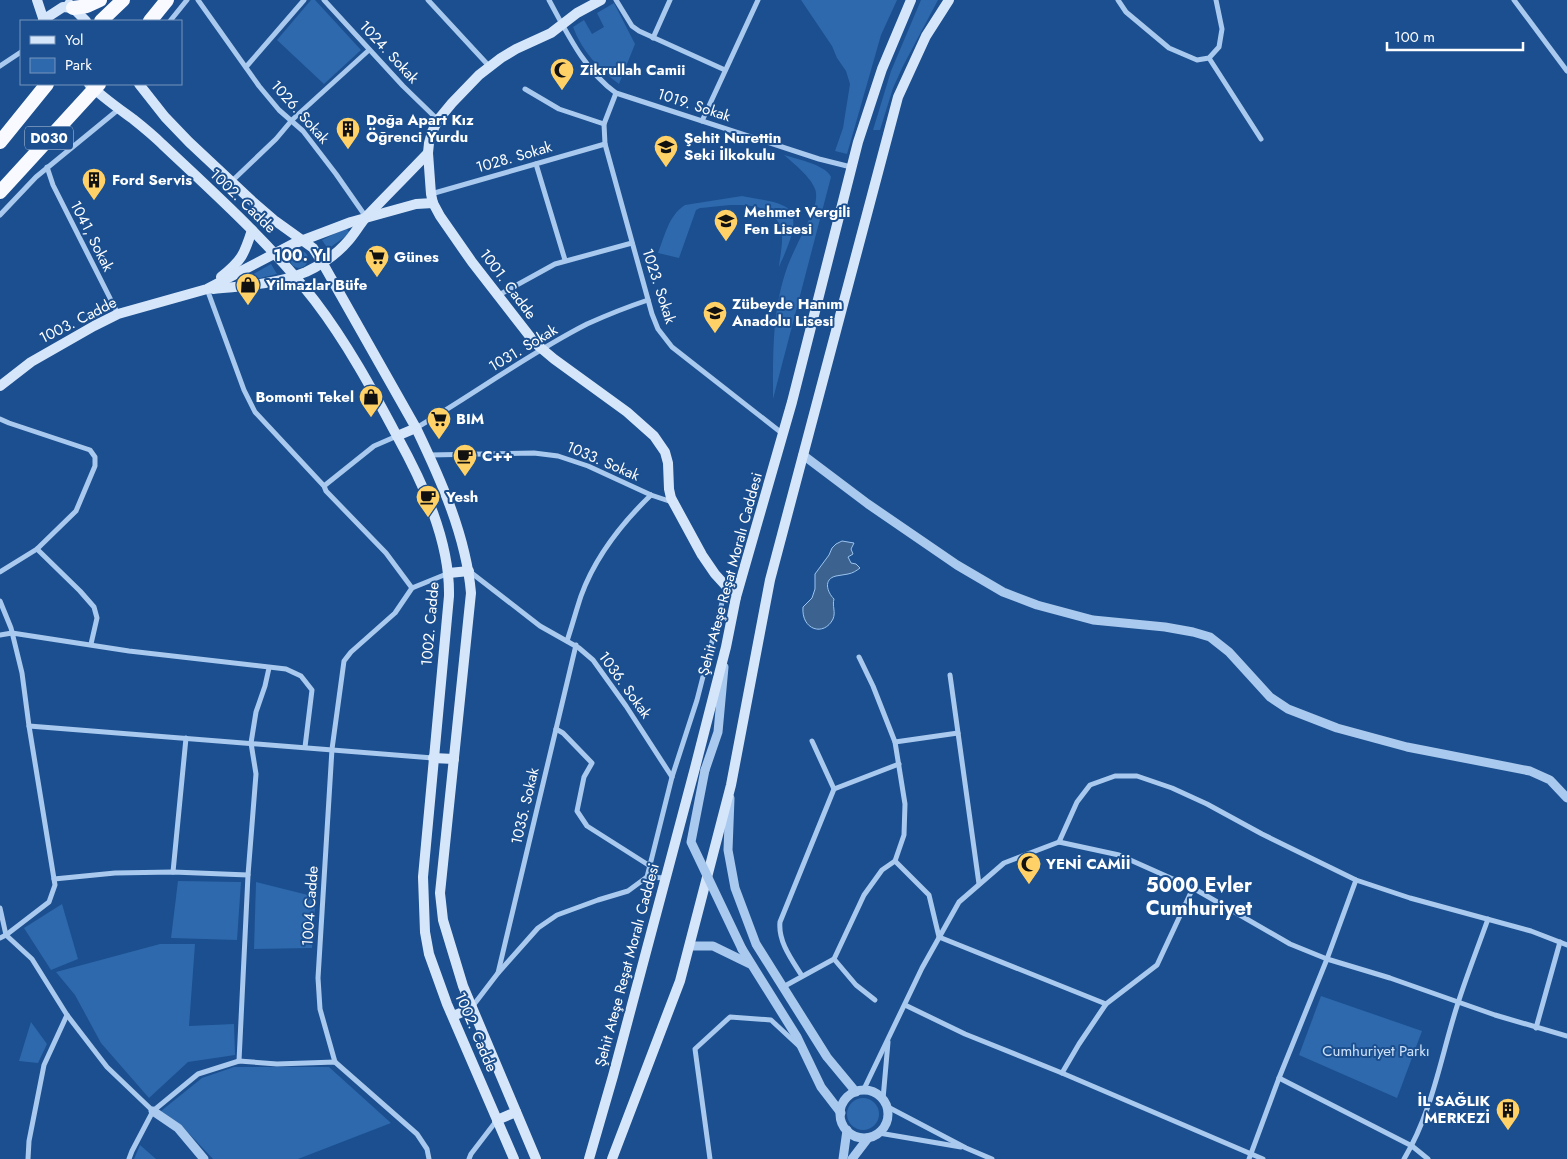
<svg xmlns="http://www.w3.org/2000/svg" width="1567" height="1159" viewBox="0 0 1567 1159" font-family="Jost,sans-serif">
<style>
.green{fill:#2e69ad}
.water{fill:#3c6290;stroke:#9cc4f0}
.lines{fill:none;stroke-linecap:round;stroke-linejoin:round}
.minor{stroke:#a9c9ee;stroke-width:5}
.tertiary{stroke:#a9c9ee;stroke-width:9}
.secondary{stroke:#d6e6fa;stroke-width:10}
.trunk{stroke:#f8faff;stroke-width:14}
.tertiary-bridge{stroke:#a9c9ee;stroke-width:9}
.labels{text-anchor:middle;stroke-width:4;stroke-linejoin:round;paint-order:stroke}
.shield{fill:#1b4f8f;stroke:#bbcadd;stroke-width:1}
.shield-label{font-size:14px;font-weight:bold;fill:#fff}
.street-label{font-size:15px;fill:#fff;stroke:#1b4f8f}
.poi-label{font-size:15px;font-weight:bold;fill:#fff;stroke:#1b4f8f;text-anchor:start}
.park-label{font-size:15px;fill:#cfe3fa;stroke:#1b4f8f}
.neighbourhood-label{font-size:16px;font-weight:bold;fill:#fff;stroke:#1b4f8f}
.district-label{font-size:20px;font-weight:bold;fill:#fff;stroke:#1b4f8f}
</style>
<rect width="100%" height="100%" fill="#1b4f8f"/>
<g class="green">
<path d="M311 0H315L361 50 324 84 277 40Z"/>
<path d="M801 0H897L881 35 847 154 835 151 843 128 850 84 846 71 837 58 832 46Z"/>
<path d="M921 0H938L903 66 893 88 880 130H873L891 71Z"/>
<path d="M614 3 635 44 619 84C599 69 582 51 573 27L584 20 592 34 604 27 597 13Z"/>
<path d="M784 155C797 159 826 165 831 177L773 399C773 354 772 308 788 265 796 245 807 226 815 205 816 200 817 194 815 189 811 177 793 163 784 155Z"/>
<path d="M742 196C755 199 772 200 784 206 805 216 785 252 779 267 780 256 784 239 781 228 770 196 725 206 700 208L696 210 679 258 658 253C665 235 669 215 685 205Z"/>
<path d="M346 228 350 233 328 249 322 240Z"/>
<circle cx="299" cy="259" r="9"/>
<path d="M271 264 277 274 252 280 250 276Z"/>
<path d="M178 881 241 882 237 940 171 938Z"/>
<path d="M256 882 316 897 312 948 254 949Z"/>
<path d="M62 904 78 959 51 970 24 928Z"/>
<path d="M160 944H195L189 1026 234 1024 235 1055 188 1062 149 1098 101 1043 75 995 56 972Z"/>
<path d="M1321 996 1422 1031 1397 1098 1299 1055Z"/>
<path d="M31 1022 47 1044 38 1063 19 1061Z"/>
<path d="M234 1067H329L391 1123 298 1159H213L181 1125 161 1111 202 1078Z"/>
<circle cx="863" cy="1114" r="16"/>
<path d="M140 1145 156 1159H134Z"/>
</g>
<path class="water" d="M842 541 854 543 851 549 853 554 848 557 851 563 856 564 860 568C856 571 853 573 848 574 844 575 840 575 836 576 823 579 827 592 834 599 832 606 836 612 833 619 824 637 801 630 803 607L812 598 815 589V574L829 555 832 548 836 544Z"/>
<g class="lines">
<g class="minor">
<path d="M198 0 259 86 279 110 303 131 336 174 366 217"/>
<path d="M324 0 403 86 438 120"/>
<path d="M428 0 489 66"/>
<path d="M549 0C567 33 585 71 616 93L819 159 851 167"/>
<path d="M616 0 632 26 639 31 725 70"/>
<path d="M1118 0 1126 12 1169 48 1197 60 1209 58 1219 47 1222 29 1216 0"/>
<path d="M1514 0 1567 71"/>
<path d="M170 21 187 0"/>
<path d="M653 38 670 0"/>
<path d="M1209 58 1261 139"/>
<path d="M0 66 21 52"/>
<path d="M246 67 304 0"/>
<path d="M525 89 559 109 604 124"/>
<path d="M616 93 604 124 605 144 652 314 658 329 672 347 783 434"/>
<path d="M702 121 758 0"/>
<path d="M536 164 565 260"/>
<path d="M47 167 53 185 118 314"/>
<path d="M231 182 276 139 292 120 369 50"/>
<path d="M431 194 605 144"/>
<path d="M0 215 36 177 119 109"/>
<path d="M207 289 244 390 255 412 324 486 326 491 386 553 412 588"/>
<path d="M497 296 555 264 632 243"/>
<path d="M0 419 9 423 90 450 95 457V466L76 511 37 549 0 572"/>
<path d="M416 428C474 394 528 354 587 324 607 315 627 307 648 300"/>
<path d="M429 455 534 453 558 456 588 466 651 495 672 502"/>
<path d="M324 486 374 446 397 436"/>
<path d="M37 549 80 591 94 607 97 618 91 644"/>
<path d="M469 571 540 626 579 648 593 660 626 706 672 777"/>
<path d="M0 601 11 628 22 673 29 726 55 885 49 902 6 935 0 938"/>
<path d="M0 635 12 633 129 651 286 669 301 676 312 690 305 747"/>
<path d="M567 641C572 626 576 611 581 596 595 557 621 524 651 495"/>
<path d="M859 657 873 686 895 742 905 804 904 835 895 861 929 895 939 937 1106 1004"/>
<path d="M950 675 979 884"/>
<path d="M29 726 433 758"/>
<path d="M556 729 563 733 592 763 584 777 577 811 587 826 650 866"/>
<path d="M812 741 834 789"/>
<path d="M895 742 958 733"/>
<path d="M1059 842 1077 802 1090 785 1115 776H1137L1172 788 1207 804 1262 834 1356 880 1410 898 1531 931 1567 945"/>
<path d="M173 872 186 738"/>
<path d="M647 877 672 777 697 700 726 587"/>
<path d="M54 879 115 873 173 872 248 875"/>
<path d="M0 908 6 935 32 959 67 1015 107 1067 153 1111"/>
<path d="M834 959 856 985 875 1000"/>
<path d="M498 973 576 645"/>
<path d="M802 976C792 960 778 942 780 922L834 789 899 764"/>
<path d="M783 987 834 959 864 895 882 870 895 861"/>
<path d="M905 1005 965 1034 1062 1073 1263 1159"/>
<path d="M472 1007 498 973 538 928 557 915 598 900 628 891 647 877 666 878"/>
<path d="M1536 1028 1560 942"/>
<path d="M239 1061 248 875 256 774 251 743 256 712 265 686 269 668"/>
<path d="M335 1062 320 1009 318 978 332 749 344 661 351 652 395 613 412 588 449 573"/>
<path d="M1062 1073 1079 1044 1106 1004 1157 965 1193 888"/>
<path d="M1279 1078 1412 1146 1428 1159"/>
<path d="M863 1091 922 968 959 902 1004 863 1059 842 1119 855 1193 888 1290 944 1327 959 1390 978 1495 1015 1567 1036"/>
<path d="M883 1099 888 1042"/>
<path d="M886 1106 966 1148 992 1159"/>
<path d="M879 1133 961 1147"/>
<path d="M28 1159 29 1141 44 1065 67 1015"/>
<path d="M129 1159 132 1151 153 1111 198 1074 239 1061 277 1064 335 1062 417 1134 427 1149 429 1159"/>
<path d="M469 1159 471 1154 497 1120"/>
<path d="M710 1159 695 1049 730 1017 771 1020 799 1046"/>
<path d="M1249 1159 1279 1078 1327 959 1356 880"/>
<path d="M1404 1159C1433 1111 1441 1055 1458 1003 1467 975 1478 947 1488 919"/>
</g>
<g class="tertiary">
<path d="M803 455 868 504 957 565 1003 592 1037 605 1093 620 1165 627 1193 632 1210 637 1229 652 1270 697 1288 709 1337 728 1407 747 1530 771 1550 780 1567 798"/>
<path d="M705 770 718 732 724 667"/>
<path d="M730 798 728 850 735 888 756 944 827 1057 856 1092"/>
<path d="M690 946H713L750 964"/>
<path d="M742 949 797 1037 821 1087 841 1113"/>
<circle cx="864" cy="1114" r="24"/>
<path d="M153 1111 178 1128 204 1159"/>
<path d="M843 1159 847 1130"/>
<path d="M852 1159 868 1138"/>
</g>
<g class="secondary">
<path d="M37 0 44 21"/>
<path d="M601 0 577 13 551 33 516 49 501 58 479 75 452 103 438 120 432 132 429 143 428 153 431 194 433 203 440 216 472 262 535 343 554 359 627 412 654 436 665 452 668 463 669 489 671 498 702 555 715 574 736 597"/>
<path d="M69 4 86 21"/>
<path d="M43 20 63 7 73 8"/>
<path d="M89 84C102 97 118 108 133 119 143 127 153 135 162 144 215 194 270 243 315 301 347 343 372 389 397 436 423 483 450 541 449 596L423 877 425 932 429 954 447 1004 514 1159"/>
<path d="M139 84 165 117 189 142 252 201 274 220 313 248 322 262 416 428C441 480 466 536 471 593L440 893 443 920 463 986 536 1159"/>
<path d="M221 277C242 260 244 255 252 230"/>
<path d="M213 289C244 286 277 284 306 272 321 265 338 253 349 240 355 233 360 224 367 216 387 195 408 174 428 153"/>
<path d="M0 386 31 362 94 326 118 314 207 289 293 244 351 222 416 204 433 203"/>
<path d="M397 436 416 428"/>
<path d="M449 573 469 571"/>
<path d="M433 758 454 759"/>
<path d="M453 1016 472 1008"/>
<path d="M497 1120 516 1112"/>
<path d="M589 1159 613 1076 695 768 726 647 736 597 792 402 858 142 882 69 911 0"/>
<path d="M612 1159 680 981 731 785 770 580 898 97 926 36 949 0"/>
</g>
<g class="trunk">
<path d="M73 8 87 6 100 0"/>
<path d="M101 21 123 0"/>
<path d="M150 21 167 0"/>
<path d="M0 142 47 84"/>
<path d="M0 192 99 84"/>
</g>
<path class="tertiary-bridge" d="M705 770 691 842 742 949"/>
</g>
<defs>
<symbol id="mosque-pin" viewBox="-11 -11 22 30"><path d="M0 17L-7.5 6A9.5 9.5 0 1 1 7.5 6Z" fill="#ffd166" stroke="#1b4f8f"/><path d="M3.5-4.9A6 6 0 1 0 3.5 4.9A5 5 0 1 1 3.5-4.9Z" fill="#111"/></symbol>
<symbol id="building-pin" viewBox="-11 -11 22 30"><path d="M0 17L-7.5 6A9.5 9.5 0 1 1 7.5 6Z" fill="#ffd166" stroke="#1b4f8f"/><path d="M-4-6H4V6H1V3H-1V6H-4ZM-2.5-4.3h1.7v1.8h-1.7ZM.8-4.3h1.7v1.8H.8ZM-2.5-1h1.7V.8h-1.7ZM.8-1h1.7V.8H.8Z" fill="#111"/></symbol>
<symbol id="school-pin" viewBox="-11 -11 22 30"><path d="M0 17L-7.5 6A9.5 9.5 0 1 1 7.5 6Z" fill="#ffd166" stroke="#1b4f8f"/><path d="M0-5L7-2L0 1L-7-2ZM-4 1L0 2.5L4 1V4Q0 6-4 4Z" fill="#111"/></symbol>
<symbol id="supermarket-pin" viewBox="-11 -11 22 30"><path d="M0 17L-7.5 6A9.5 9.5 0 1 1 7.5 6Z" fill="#ffd166" stroke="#1b4f8f"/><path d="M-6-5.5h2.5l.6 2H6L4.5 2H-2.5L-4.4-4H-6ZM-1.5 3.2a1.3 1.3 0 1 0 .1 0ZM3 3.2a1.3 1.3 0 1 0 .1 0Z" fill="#111"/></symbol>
<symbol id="shop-pin" viewBox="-11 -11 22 30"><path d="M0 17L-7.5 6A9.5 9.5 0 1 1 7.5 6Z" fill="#ffd166" stroke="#1b4f8f"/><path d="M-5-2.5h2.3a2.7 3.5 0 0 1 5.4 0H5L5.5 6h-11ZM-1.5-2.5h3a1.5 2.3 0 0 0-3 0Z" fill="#111"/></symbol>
<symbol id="cafe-pin" viewBox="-11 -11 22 30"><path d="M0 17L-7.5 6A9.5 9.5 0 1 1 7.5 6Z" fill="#ffd166" stroke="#1b4f8f"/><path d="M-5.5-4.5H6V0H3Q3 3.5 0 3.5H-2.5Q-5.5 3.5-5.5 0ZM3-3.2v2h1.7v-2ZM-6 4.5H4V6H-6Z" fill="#111"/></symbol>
</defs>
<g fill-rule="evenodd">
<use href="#mosque-pin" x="548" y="56" width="28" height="38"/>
<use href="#building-pin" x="334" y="115" width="28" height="38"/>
<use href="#school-pin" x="652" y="133" width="28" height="38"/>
<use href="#building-pin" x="80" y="166" width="28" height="38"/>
<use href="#school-pin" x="712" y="207" width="28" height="38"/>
<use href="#supermarket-pin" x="363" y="243" width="28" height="38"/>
<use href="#shop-pin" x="234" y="271" width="28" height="38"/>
<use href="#school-pin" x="701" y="299" width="28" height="38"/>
<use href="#shop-pin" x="357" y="383" width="28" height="38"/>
<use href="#supermarket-pin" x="425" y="405" width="28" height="38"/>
<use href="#cafe-pin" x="451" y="442" width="28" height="38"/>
<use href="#cafe-pin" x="414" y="483" width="28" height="38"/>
<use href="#mosque-pin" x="1015" y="850" width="28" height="38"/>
<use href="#building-pin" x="1494" y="1096" width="28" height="38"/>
</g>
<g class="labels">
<rect class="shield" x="25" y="126.5" width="48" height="23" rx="4"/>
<g class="shield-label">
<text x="49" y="143">D030</text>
</g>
<g class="street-label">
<text transform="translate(389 52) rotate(47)" y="5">1024. Sokak</text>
<text transform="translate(694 105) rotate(18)" y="5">1019. Sokak</text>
<text transform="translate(300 112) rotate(48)" y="5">1026. Sokak</text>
<text transform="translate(514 157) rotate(-16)" y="5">1028. Sokak</text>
<text transform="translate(243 201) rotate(44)" y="5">1002. Cadde</text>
<text transform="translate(92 236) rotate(63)" y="5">1041, Sokak</text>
<text transform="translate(508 284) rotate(53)" y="5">1001. Cadde</text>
<text transform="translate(659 286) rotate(72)" y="5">1023. Sokak</text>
<text transform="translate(78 320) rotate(-27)" y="5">1003. Cadde</text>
<text transform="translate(523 348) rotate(-31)" y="5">1031. Sokak</text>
<text transform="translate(603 461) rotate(23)" y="5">1033. Sokak</text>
<text transform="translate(730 574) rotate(-75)" y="5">Şehit Ateşe Reşat Moralı Caddesi</text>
<text transform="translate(430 624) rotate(-85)" y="5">1002. Cadde</text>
<text transform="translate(625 685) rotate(54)" y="5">1036. Sokak</text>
<text transform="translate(525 806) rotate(-77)" y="5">1035. Sokak</text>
<text transform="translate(310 906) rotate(-86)" y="5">1004 Cadde</text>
<text transform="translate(627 965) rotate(-75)" y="5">Şehit Ateşe Reşat Moralı Caddesi</text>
<text transform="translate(476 1032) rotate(67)" y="5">1002. Cadde</text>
</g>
<g class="poi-label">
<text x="580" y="75">Zikrullah Camii</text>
<text x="366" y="125">Doğa Apart Kız<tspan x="366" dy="17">Öğrenci Yurdu</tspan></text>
<text x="684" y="143">Şehit Nurettin<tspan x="684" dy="17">Seki İlkokulu</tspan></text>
<text x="112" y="185">Ford Servis</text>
<text x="744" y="217">Mehmet Vergili<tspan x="744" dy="17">Fen Lisesi</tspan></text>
<text x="394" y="262">Günes</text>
<text x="266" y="290">Yilmazlar Büfe</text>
<text x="732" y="309">Zübeyde Hanım<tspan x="732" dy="17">Anadolu Lisesi</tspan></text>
<text x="354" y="402" text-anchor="end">Bomonti Tekel</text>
<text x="456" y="424">BIM</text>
<text x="482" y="461">C++</text>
<text x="446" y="502">Yesh</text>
<text x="1046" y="869">YENİ CAMİİ</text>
<text x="1490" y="1106" text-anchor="end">İL SAĞLIK<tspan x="1490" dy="17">MERKEZİ</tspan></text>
</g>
<g class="park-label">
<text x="1376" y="1056">Cumhuriyet Parkı</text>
</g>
<g class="neighbourhood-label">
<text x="302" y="261">100. Yıl</text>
</g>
<g class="district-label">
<text x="1199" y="892">5000 Evler<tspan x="1199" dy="23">Cumhuriyet</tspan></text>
</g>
</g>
<rect x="20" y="20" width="162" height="65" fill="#1b4f8f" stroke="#7695bc"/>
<rect x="30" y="36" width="25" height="8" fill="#d6e6fa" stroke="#7695bc"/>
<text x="65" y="45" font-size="15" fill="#ffffff">Yol</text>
<rect x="30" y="58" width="25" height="15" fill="#2e69ad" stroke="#7695bc"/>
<text x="65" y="70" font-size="15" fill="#ffffff">Park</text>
<path d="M1387 42v8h136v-8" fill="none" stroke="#ffffff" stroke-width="2.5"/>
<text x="1394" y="42" font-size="15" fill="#ffffff" stroke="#1b4f8f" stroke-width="4" paint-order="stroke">100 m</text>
</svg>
